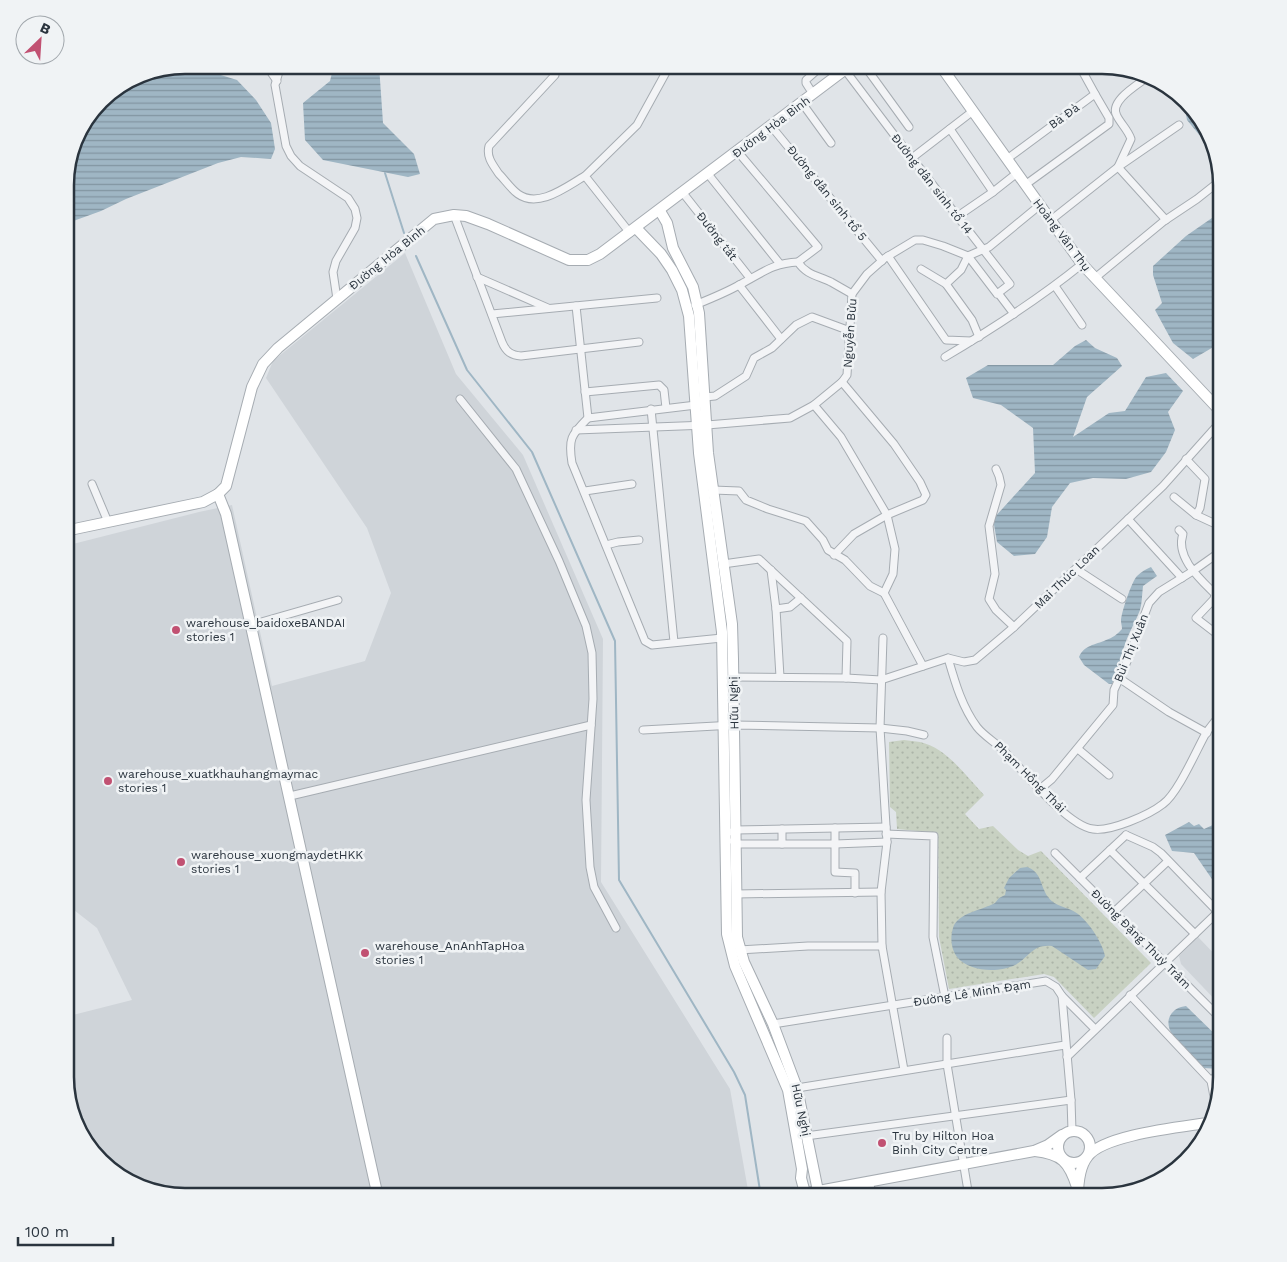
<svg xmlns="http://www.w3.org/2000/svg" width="1287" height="1262" viewBox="0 0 1287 1262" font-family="'Work Sans',sans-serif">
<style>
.built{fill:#cfd4d9}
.park{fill:url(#park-dots)}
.water{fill:url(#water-rules)}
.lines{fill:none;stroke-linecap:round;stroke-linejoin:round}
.stream{stroke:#9fb6c4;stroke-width:2}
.street-casing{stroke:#a6acb2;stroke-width:9}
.secondary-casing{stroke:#a6acb2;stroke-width:12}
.street{stroke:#f3f4f6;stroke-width:7}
.secondary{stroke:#fff;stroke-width:10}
.poi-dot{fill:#c15172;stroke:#f0f3f5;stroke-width:2}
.labels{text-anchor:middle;stroke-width:5;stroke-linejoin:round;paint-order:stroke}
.street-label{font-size:12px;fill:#2a343e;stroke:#f0f3f5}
.poi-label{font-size:12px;fill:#2a343e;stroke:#f0f3f5;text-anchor:start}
.rim{fill:none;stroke:#2a343e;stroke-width:2.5}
</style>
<defs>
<pattern id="park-dots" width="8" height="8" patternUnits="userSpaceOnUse" patternTransform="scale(1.25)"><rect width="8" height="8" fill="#c8d1c2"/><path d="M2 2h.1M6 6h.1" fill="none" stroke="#acb4a8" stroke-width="1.8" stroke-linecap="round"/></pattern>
<pattern id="water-rules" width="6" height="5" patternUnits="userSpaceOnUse" patternTransform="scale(1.25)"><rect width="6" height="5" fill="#9fb6c4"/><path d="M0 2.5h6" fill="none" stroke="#8295a1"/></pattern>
</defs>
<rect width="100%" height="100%" fill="#e0e4e8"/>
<g class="built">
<path d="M405 253 456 374 523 455 603 639 601 882 730 1089 748 1190 717 1197H185L139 1188 95 1156 74 1123 65 1077V1017L132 1000 97 928 65 903V546L199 512 232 505 272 686 365 661 391 593 367 528 266 378 273 361Z"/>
<path d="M1198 937 1222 962V1007L1181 964 1179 956Z"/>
</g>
<path class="park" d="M904 740C909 741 915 741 920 742 947 748 966 776 984 795L965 814 979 829 993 826 1018 850 1028 856 1041 851 1151 963 1094 1018 1054 977 1044 974 949 989 939 937 938 833 897 829 896 812 890 807 889 742Z"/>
<g class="water">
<path d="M185 65H208L211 72 237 80 256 100 271 123 275 149 271 159 241 157 218 163 126 199 101 211 65 224V177L77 132 106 95 139 74Z"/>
<path d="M334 65H379L383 123 414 154 420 174 408 177 323 160 305 140 303 103 330 81Z"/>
<path d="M1184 101 1192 106 1212 138 1201 137 1187 120Z"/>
<path d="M1222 211V342L1193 359 1173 343 1155 310 1162 303 1153 275V266L1186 236Z"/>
<path d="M1086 340 1095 348 1117 358 1122 366 1087 397 1073 437 1109 413 1125 411 1146 377 1166 373 1183 391 1168 412 1175 430 1166 452 1151 472 1126 479 1093 478 1070 483 1052 507 1047 537 1035 554 1014 556 997 542 993 519 1035 473 1033 428 1001 405 973 398 966 378 988 365H1053L1075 346Z"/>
<path d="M1151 567 1157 576 1143 586C1142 594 1142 603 1140 610 1135 623 1128 634 1124 647 1120 659 1118 672 1112 684H1109L1084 665 1079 657C1084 645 1095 645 1106 640 1112 638 1118 634 1122 629 1122 626 1121 623 1121 621 1121 613 1132 581 1137 576 1141 572 1146 569 1151 567Z"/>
<path d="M1189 822 1194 826 1199 824 1204 829 1215 824 1222 830V877L1214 882 1194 853 1172 851 1165 835Z"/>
<path d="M1027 867C1042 872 1040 886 1048 897 1054 906 1067 907 1075 912 1087 919 1103 943 1105 956L1096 969 1088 970 1052 946C1032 944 1030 957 1015 965 999 973 969 972 957 957 951 949 950 938 953 928 957 913 983 910 995 903L999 898 1005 895 1006 890 1004 888 1009 878 1020 868Z"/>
<path d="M1186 1006 1222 1041V1065L1219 1069 1204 1068C1193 1056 1161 1034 1170 1016 1174 1009 1179 1007 1186 1006Z"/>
</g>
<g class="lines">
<g class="stream">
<path d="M385 173 404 233"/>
<path d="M416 256 467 370 532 452 615 641 619 880 734 1072 745 1095 761 1197"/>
</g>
<defs>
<g id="street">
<path d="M266 65 277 81"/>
<path d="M281 65 275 85 286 146 291 156 300 166 348 198 355 209 357 218 355 228 336 261 333 272 337 299"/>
<path d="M556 65 555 75 489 146C486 157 493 165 499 174 505 180 511 189 518 194 539 209 567 186 585 176"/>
<path d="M864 65 909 127"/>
<path d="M993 69 999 65"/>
<path d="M845 70 898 140 1010 284 997 294 968 256 961 270 946 284 921 269"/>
<path d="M1149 76C1139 84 1108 101 1117 116 1121 124 1128 130 1131 139L1118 167 1166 220"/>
<path d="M813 94 806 83V80L823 65"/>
<path d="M802 103 831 143"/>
<path d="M771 126 882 261"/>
<path d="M950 129 993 192 1017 173"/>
<path d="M738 152 818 247 798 262"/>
<path d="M912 158 973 111"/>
<path d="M1007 159 1095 94 1079 65"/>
<path d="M708 174 780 264"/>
<path d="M1025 185 1109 124V118L1095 94"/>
<path d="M683 193 750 278"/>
<path d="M454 215 502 342C506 352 511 355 521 356L639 342"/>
<path d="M958 216 993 192"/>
<path d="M1051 220 1118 167 1179 125"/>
<path d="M630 233 585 176 637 125 670 65"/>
<path d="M888 256 946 340 971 341"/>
<path d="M477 277 548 308"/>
<path d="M1095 278 1164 221 1197 199 1221 180"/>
<path d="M946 284 972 320 979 337"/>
<path d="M739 285 781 339"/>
<path d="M1055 286 1082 325"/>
<path d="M998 293 1014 314"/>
<path d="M695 305C710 299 727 292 741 284 762 273 773 263 798 262 806 275 819 276 831 282 838 286 845 290 852 294"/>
<path d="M576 306 588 418C571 435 568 439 572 463L645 641 652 645 722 638"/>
<path d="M492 314 657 298"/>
<path d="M945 357C992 329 1039 299 1082 264"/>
<path d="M585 392 659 385 664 390 666 408"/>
<path d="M705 397 715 396 746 376 754 358 772 348 796 325 812 317 850 331"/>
<path d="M460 399 516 469 559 561 586 626 592 653 593 699 586 800 590 867 594 887 616 928"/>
<path d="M814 405 841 437 887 515 895 549 893 574 884 593 923 666"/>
<path d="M651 409 674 642"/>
<path d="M588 418 696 405"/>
<path d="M576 430 707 425 790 418 814 405 842 382 847 375 852 294 867 274 885 258 915 240H923L943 246 968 256 989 247 1040 205"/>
<path d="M1186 459 1205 479 1200 508 1196 515 1222 527"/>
<path d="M996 469 999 476 1001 485 989 526 995 574 989 599 996 610 1014 627"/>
<path d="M92 484 108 522"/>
<path d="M713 490 739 491 746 500 768 509 806 521 823 540 828 550 845 560 870 586 884 593"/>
<path d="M585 491 632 484"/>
<path d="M1174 497 1196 515"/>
<path d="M1128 519 1182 578"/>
<path d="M1179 530 1183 534C1175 557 1200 579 1215 594L1214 599 1196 618 1222 638"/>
<path d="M606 545 618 542 639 540"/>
<path d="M834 555 854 534 887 515 923 500 926 495 920 482 894 444 842 382"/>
<path d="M723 564 759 559 847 641 846 678 734 677"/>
<path d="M1076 569 1122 599"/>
<path d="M771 570 776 609 780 677"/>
<path d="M776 609 790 607 801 598"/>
<path d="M251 625 338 600"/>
<path d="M883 638 880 728 887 842 881 892 882 946 904 1070"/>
<path d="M948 658C955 682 962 707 977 727 984 736 995 742 1003 750 1022 769 1067 826 1093 829 1110 832 1149 815 1163 804 1178 793 1196 751 1206 733 1211 726 1217 719 1222 712"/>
<path d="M846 678 881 680 948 658 964 662 975 660 1014 627 1163 486 1222 420"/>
<path d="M1119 678 1169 712 1207 733"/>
<path d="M643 730 734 725 880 728 907 731 924 735"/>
<path d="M1078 749 1109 775"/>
<path d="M1040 789 1052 779 1113 705 1114 690 1126 664 1149 603 1159 592 1193 571 1217 554 1222 547"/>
<path d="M290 796 591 725"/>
<path d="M835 828V872L855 873V893"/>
<path d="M782 829V844"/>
<path d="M732 832 735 830 886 827"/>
<path d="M886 834 934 836 933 937 945 997"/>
<path d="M1126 835 1153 847 1161 853 1218 912"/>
<path d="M733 841 736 844H835L887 842"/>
<path d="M1110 850 1195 934"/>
<path d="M1055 853 1222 1020"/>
<path d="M1080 878 1126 835"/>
<path d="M736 894 881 892"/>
<path d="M1114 912 1168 861"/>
<path d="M739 950 808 946H882"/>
<path d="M1130 995 1211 1081 1216 1107"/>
<path d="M1062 996 1095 1029"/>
<path d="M773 1024 1046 981 1056 987 1062 996 1071 1100 1072 1131"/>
<path d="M947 1038V1064L969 1197"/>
<path d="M1067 1057 1222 908"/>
<path d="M1211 1081 1222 1070"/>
<path d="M797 1088 1065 1045"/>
<path d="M806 1136 1071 1100"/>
<path d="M869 1181 873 1197"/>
</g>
<g id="secondary">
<path d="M940 65 1082 264 1222 413"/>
<path d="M660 211 667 223 673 248 693 287 699 313 708 453 732 624 733 659 737 937 744 962 773 1024 797 1088 818 1191"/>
<path d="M636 228 661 254 672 270 682 290 689 316 699 453 722 632 727 934 735 966 788 1090 802 1169 801 1178 805 1193"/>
<path d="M218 494 226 514 378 1197"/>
<path d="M65 531 203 502 218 494 226 486 252 387 263 364 278 348 434 219 454 215 466 216 488 224 569 260H588L600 254 851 65"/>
<circle cx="1074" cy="1147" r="16"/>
<path d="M1035 1151C1062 1154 1069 1162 1077 1187"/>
<path d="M786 1197 1034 1151 1048 1145 1062 1135"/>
<path d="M1078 1197C1078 1184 1079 1167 1088 1156 1105 1134 1184 1127 1213 1122"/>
</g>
</defs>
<use href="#street" class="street-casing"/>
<use href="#secondary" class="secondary-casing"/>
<use href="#street" class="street"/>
<use href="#secondary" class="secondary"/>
</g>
<g class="poi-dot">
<circle cx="176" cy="630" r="5"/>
<circle cx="108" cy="781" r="5"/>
<circle cx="181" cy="862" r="5"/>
<circle cx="365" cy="953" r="5"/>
<circle cx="882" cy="1143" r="5"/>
</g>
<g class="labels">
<g class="street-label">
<text transform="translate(1064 116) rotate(-36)" y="4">Bà Đà</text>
<text transform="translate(771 127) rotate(-37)" y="4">Đường Hòa Bình</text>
<text transform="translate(932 184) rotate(52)" y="4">Đường dân sinh tổ 14</text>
<text transform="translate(827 193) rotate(51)" y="4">Đường dân sinh tổ 5</text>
<text transform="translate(1062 235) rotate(53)" y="4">Hoàng Văn Thụ</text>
<text transform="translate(717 236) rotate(52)" y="4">Đường tắt</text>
<text transform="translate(387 258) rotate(-39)" y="4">Đường Hòa Bình</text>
<text transform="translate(850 333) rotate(-86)" y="4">Nguyễn Bửu</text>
<text transform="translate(1067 577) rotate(-44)" y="4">Mai Thúc Loan</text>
<text transform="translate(1131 648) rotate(-68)" y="4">Bùi Thị Xuân</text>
<text transform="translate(734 703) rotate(-91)" y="4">Hữu Nghị</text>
<text transform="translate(1030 777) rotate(45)" y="4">Phạm Hồng Thái</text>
<text transform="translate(1141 939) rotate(45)" y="4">Đường Đặng Thuỳ Trâm</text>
<text transform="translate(972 993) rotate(-9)" y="4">Đường Lê Minh Đạm</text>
<text transform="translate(801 1110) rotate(78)" y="4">Hữu Nghị</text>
</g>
<g class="poi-label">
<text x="186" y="627">warehouse_baidoxeBANDAI<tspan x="186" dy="14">stories 1</tspan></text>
<text x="118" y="778">warehouse_xuatkhauhangmaymac<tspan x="118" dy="14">stories 1</tspan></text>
<text x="191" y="859">warehouse_xuongmaydetHKK<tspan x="191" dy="14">stories 1</tspan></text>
<text x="375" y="950">warehouse_AnAnhTapHoa<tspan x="375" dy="14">stories 1</tspan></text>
<text x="892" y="1140">Tru by Hilton Hoa<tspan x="892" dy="14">Binh City Centre</tspan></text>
</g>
</g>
<path d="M0 0H1287V1262H0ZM185 74H1102A111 111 0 0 1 1213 185V1077A111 111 0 0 1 1102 1188H185A111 111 0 0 1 74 1077V185A111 111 0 0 1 185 74Z" fill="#f0f3f5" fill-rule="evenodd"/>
<path class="rim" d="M185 74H1102A111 111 0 0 1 1213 185V1077A111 111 0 0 1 1102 1188H185A111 111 0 0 1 74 1077V185A111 111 0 0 1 185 74Z"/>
<g transform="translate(40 40) rotate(25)"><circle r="24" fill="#f0f3f5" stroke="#a1a7ac"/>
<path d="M0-4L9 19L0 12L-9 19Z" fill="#c15172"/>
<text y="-8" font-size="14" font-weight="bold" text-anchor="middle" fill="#2a343e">B</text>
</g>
<path d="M18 1237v8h95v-8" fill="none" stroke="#2a343e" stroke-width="2.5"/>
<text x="25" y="1237" font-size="15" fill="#2a343e" stroke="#f0f3f5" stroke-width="4" paint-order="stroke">100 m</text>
</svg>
